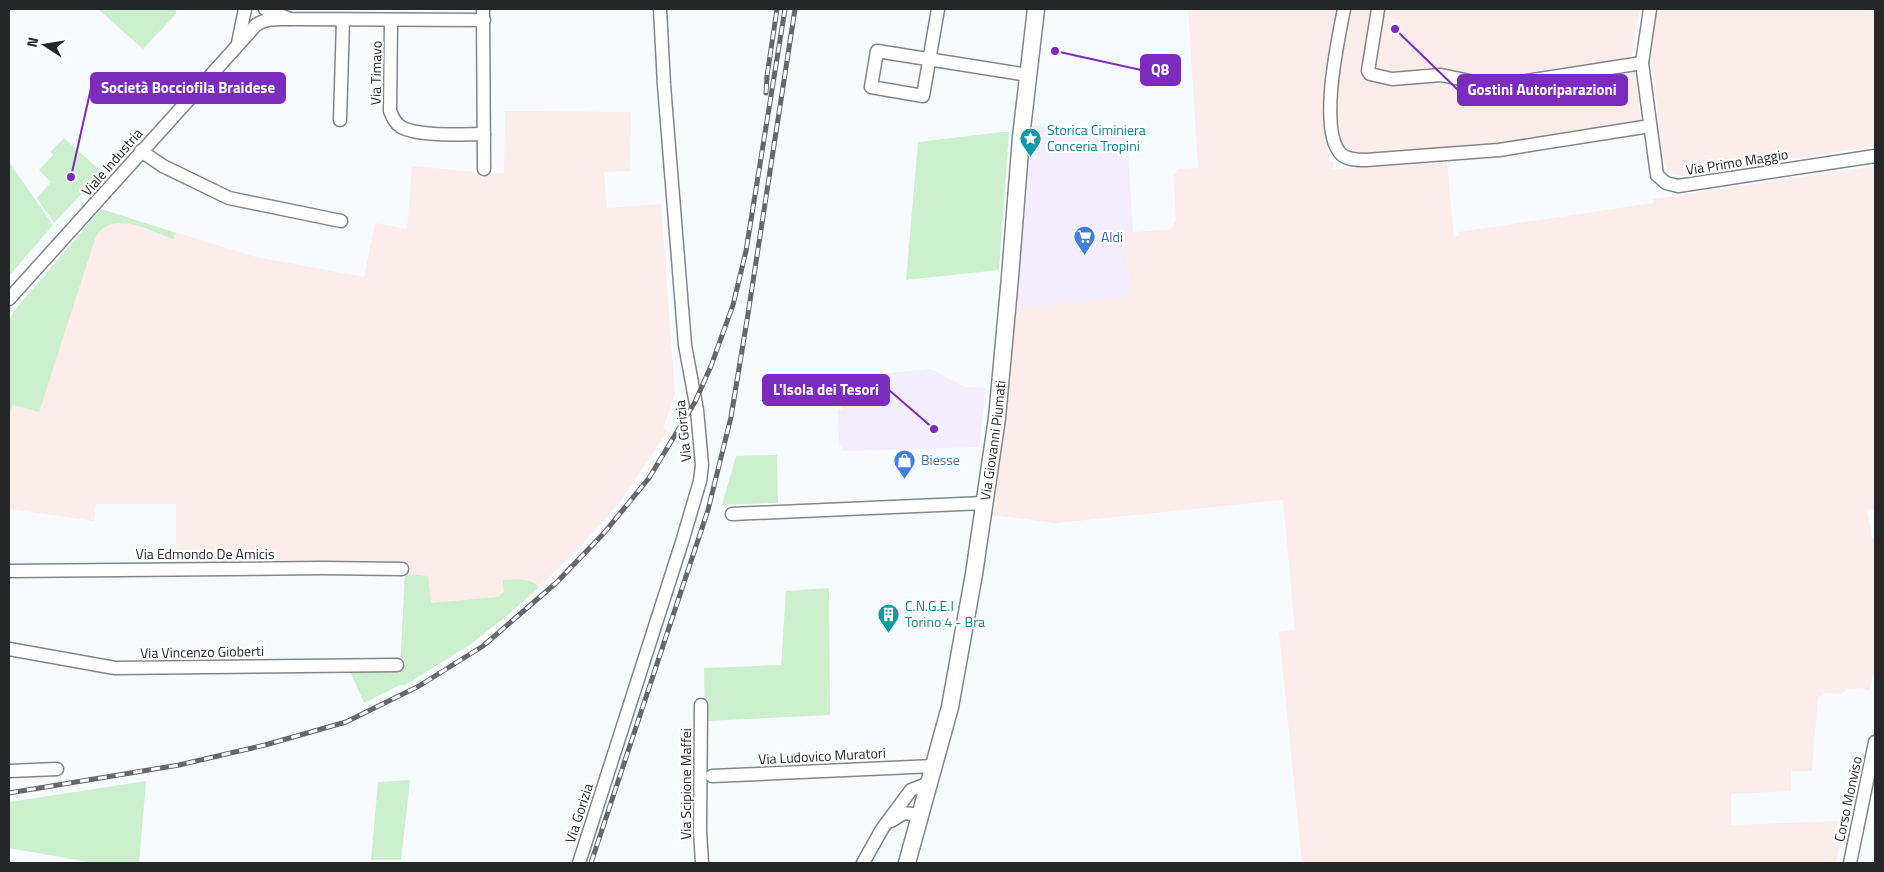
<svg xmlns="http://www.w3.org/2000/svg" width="1884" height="872" viewBox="0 0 1884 872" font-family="'Titillium Web',sans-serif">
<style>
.commercial{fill:#f3edfe}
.industrial{fill:#fcecea}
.green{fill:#ccefce}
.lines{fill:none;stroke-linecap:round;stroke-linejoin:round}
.street-casing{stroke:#82868a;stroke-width:15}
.secondary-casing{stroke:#82868a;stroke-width:19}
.street{stroke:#fff;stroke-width:12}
.secondary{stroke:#fff;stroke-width:16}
.rail-casing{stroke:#65676a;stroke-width:5}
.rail{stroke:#fff;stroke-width:3;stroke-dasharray:9;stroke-linecap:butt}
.labels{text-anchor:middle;stroke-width:4.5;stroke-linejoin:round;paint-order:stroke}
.street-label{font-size:14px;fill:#242628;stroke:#fff}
.culture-label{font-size:14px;fill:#0d838f;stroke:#fff;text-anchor:start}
.shop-label{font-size:14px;fill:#366cbe;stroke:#fff;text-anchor:start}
.leader{fill:none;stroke:#7b2cbf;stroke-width:2}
.callout-dot{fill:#7b2cbf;stroke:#fff;stroke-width:2}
.callout{fill:#7b2cbf;stroke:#7b2cbf;stroke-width:2}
.callout-label{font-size:15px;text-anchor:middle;font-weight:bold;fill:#fff}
</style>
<rect width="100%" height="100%" fill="#f7fbff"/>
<g class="commercial">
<path d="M1028 125 1124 133V148L1128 149 1133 232 1126 234 1130 297 1015 308Z"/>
<path d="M930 369 965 387 986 388 979 447 843 451 839 442 838 409H842L841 378Z"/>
</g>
<g class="industrial">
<path d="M1188 9H1340L1325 100V131L1330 161H1333V169L1447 163 1454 237 1459 236V232L1653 203V199L1875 166V509L1867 510 1872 538H1875V664L1870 690 1860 688 1847 689 1841 694 1826 693 1818 697 1812 771H1791V791L1731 794V825L1838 821 1836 829 1842 834 1836 863H1302L1279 632 1295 630 1283 500 1056 523 992 515 1014 341 1015 308 1130 297 1126 233 1171 229 1176 221 1174 176 1178 169 1198 168Z"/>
<path d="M1348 9H1640L1631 58 1636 73 1641 122 1497 146 1369 155 1355 152 1348 148 1342 141 1338 134 1336 113V79Z"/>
<path d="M1658 9H1875V146L1682 176 1673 174 1664 163 1650 50Z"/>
<path d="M505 111 631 112 630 171 604 172 607 208 661 204 675 394 663 428 668 431 619 503 579 548 535 591 510 613 471 644 405 685H400L405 564 176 565V504H96L94 521 9 509V320L15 310 101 209 252 256 364 277 375 223 407 229 412 166 476 172 482 174 504 173Z"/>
</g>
<g class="green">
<path d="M98 9H176V14L143 49Z"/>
<path d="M1003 132H1009L999 270 906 280 918 142Z"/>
<path d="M64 138 102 172 54 223 37 198 51 182 39 170 53 155 50 152Z"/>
<path d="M9 162 53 225 9 276Z"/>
<path d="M101 209 176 233 173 239C150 231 113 209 96 236L39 412 13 405 9 413V320L15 310Z"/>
<path d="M777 455 778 503 722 505 736 456Z"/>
<path d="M405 574 428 576 431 603 498 597 504 592 503 580C516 580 529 577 539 587L510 613 471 644 405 685H400L364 703 351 673 356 670H400Z"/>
<path d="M829 588 830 715 705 721 704 668 781 665 786 591Z"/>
<path d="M410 780 401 860H371L378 782Z"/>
<path d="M146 781 139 863H94L9 848V802Z"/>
</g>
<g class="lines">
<defs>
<g id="street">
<path d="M265 9 290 19 484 20"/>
<path d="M483 9 484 169"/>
<path d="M938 9 923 96 871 87 877 51 1028 75"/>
<path d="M1344 9C1338 40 1318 130 1341 154 1347 160 1358 160 1366 160L1499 150 1650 126"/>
<path d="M1378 9 1368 71 1370 74 1392 79 1441 75 1494 86 1642 63"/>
<path d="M1650 9 1642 63 1657 175 1666 183 1678 186 1875 156"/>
<path d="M391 20 390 111C393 118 395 123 401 127 419 137 463 134 484 134"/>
<path d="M238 43 245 9"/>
<path d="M340 120 343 20"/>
<path d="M141 151 163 166 229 198 341 221"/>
<path d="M9 299 256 25C266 18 277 19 290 19"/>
<path d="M732 514 984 503"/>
<path d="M9 571 322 568 402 569"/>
<path d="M9 649 115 668 397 665"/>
<path d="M701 705 700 831 702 863"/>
<path d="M9 771 57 769"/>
<path d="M712 776 934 766"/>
<path d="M891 821 904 813 920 815"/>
<path d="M579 863 682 542 700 481 702 465 697 410 685 345 664 85 660 9"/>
<path d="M863 863 882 829 911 790 929 783"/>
<path d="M1850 863 1875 742"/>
</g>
<g id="secondary">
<path id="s1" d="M907 863 950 707 974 574 997 418 1010 277 1021 137 1036 9"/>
</g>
</defs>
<use href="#street" class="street-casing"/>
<use href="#secondary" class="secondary-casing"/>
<use href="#street" class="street"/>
<use href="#secondary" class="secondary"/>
<defs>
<g id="rail">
<path d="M766 93 767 76 777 9"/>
<path d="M9 793 179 765 265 745 346 722 419 686 483 646 556 583 604 533 649 478 695 402 711 366 733 305 746 251 785 9"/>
<path d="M591 863 708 510 731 417 748 314 795 9"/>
</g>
</defs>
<use href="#rail" class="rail-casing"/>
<use href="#rail" class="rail"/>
</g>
<defs>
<symbol id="sight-pin" viewBox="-11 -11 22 30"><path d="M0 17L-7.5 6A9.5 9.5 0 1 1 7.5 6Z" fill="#0f9aa8" stroke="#fff"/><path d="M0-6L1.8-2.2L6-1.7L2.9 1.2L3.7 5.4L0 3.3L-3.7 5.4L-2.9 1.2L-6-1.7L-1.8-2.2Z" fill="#fff"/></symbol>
<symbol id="supermarket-pin" viewBox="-11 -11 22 30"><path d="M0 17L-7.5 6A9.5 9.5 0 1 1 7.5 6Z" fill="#3f7fe0" stroke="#fff"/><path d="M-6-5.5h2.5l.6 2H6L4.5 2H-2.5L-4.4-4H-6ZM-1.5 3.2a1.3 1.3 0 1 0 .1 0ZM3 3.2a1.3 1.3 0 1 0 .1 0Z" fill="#fff"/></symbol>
<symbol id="shop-pin" viewBox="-11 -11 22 30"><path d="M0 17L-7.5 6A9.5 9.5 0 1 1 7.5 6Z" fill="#3f7fe0" stroke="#fff"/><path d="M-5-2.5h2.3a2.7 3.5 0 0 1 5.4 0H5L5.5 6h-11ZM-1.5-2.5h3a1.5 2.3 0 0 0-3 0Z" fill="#fff"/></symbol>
<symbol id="building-pin" viewBox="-11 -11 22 30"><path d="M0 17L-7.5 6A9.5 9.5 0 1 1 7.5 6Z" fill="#0f9aa8" stroke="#fff"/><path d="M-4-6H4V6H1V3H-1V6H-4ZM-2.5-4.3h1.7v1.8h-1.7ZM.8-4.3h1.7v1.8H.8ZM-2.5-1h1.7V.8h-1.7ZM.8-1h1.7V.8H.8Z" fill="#fff"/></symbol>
</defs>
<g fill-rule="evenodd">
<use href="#sight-pin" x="1018" y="126" width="25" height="34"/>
<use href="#supermarket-pin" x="1072" y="224" width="25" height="34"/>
<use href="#shop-pin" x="892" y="448" width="25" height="34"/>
<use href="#building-pin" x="876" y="602" width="25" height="34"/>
</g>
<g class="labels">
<g class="street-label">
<text transform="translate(376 73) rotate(-89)" y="5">Via Timavo</text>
<text transform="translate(112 162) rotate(-49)" y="5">Viale Industria</text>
<text transform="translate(1737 162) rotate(-9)" y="5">Via Primo Maggio</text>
<text transform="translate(683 431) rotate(-96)" y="5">Via Gorizia</text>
<text dy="5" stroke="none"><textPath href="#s1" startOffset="432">Via Giovanni Piumati</textPath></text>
<text x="205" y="559">Via Edmondo De Amicis</text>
<text transform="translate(202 652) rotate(-1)" y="5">Via Vincenzo Gioberti</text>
<text transform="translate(822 756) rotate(-3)" y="5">Via Ludovico Muratori</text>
<text transform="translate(686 784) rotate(-90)" y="5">Via Scipione Maffei</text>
<text transform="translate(1848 799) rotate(-78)" y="5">Corso Monviso</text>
<text transform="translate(579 813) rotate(-72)" y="5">Via Gorizia</text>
</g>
<g class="culture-label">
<text x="1047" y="135">Storica Ciminiera<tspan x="1047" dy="16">Conceria Tropini</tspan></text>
<text x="905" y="611">C.N.G.E.I<tspan x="905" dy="16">Torino 4 - Bra</tspan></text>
</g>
<g class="shop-label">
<text x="1101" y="242">Aldi</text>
<text x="921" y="465">Biesse</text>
</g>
</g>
<path class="leader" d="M1055 51L1141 70M71 177L91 88M1395 29L1458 90M934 429L889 390"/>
<g class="callout-dot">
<circle cx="1055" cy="51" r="5"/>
<circle cx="71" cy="177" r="5"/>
<circle cx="1395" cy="29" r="5"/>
<circle cx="934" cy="429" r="5"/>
</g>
<g class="callout">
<rect x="1141" y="55" width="39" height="30" rx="5"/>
<rect x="91" y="73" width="194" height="30" rx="5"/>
<rect x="1458" y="75" width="169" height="30" rx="5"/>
<rect x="763" y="375" width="126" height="30" rx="5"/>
</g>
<g class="callout-label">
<text x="1160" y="75">Q8</text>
<text x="188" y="93">Società Bocciofila Braidese</text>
<text x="1542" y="95">Gostini Autoriparazioni</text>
<text x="826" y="395">L'Isola dei Tesori</text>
</g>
<rect width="1884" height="872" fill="none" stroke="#242628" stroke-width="20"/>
<g transform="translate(45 45) rotate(282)" stroke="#ffffff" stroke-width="4" paint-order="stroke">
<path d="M0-4L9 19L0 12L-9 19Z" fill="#242628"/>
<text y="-8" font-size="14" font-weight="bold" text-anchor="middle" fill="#242628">N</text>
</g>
</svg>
